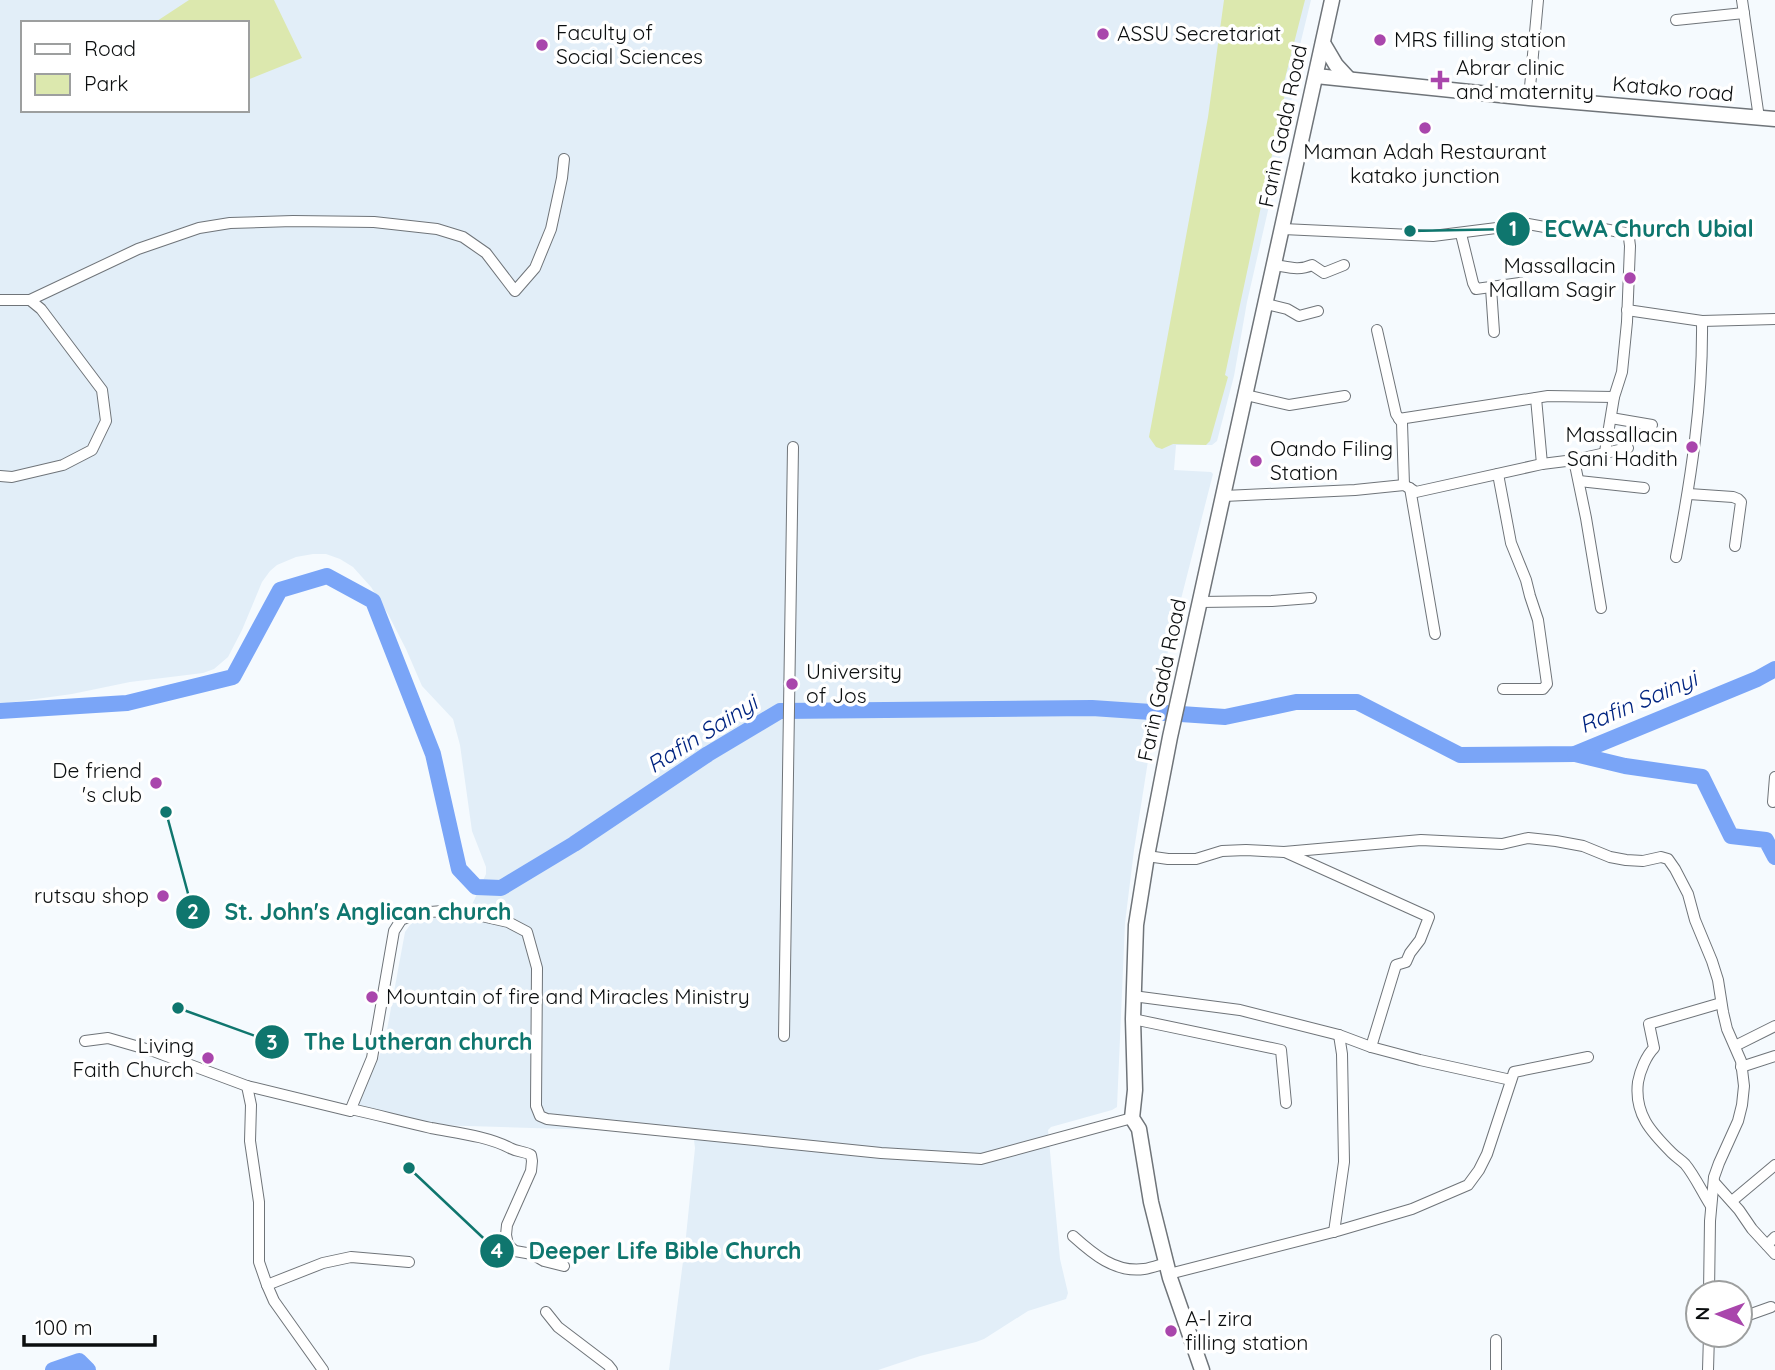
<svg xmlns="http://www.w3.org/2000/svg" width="1775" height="1370" viewBox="0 0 1775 1370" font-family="Quicksand,sans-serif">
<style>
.built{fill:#e2eef8;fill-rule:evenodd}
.green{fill:#dce8ae}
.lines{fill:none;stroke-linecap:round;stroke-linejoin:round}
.river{stroke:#7aa5f7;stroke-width:16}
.street-casing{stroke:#6f7479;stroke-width:12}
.secondary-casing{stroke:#6f7479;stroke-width:17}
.street{stroke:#fff;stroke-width:10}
.secondary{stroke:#fff;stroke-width:14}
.poi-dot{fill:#a946ac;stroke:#fff;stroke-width:2.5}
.labels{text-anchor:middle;stroke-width:7;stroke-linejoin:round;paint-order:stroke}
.poi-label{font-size:21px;fill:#0b0e0f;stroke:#fff;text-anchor:start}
.street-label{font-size:21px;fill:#0b0e0f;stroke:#fff}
.water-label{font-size:23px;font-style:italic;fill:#002480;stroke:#fff}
.leader{fill:none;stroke:#0f766e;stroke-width:2.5}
.callout-dot{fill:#0f766e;stroke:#fff;stroke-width:2.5}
.mark-label{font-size:21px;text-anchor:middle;font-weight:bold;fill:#fff}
.callout-label{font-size:23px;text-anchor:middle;font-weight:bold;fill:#0f766e;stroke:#fff;stroke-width:7;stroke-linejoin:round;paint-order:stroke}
</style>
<rect width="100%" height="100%" fill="#f5fafe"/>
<path class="built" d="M0 0H1311L1289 90 1293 92 1280 158 1247 302 1234 376 1217 441 1212 445H1176L1174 470 1211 472 1213 474 1169 646 1153 729 1134 850 1125 923 1117 1107 1112 1110 1051 1127 1048 1130 1060 1259 1068 1293 1066 1299 1028 1311 984 1339 976 1342 920 1356 878 1370H669L685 1246 695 1148 694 1140 629 1131 434 1125 359 1108 356 1104 384 1046 405 932 410 925 416 920 427 917 460 915 471 907 486 874V867L472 831 460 745 453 719 422 686 406 649 388 614 371 587 353 567 340 559 326 554H313L296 557 277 565 270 571 262 582 242 630 228 657 214 669 203 673 130 682 72 694 0 704ZM23 23H247V110H23Z"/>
<g class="green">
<path d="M189 0H274L302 58 247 80V23H154Z"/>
<path d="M1224 0H1305L1282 90 1285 94 1225 375 1228 377 1210 441 1206 445 1173 444 1162 449 1156 447 1149 437 1208 117Z"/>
</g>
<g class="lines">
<g class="river">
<path d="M0 711 127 703 233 677 280 590 327 576 373 601 433 754 459 869 476 887 501 888 574 844 708 754 780 711 1092 708 1225 717 1296 702H1357L1460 755 1575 754 1757 679 1775 669"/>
<path d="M1575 754 1625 766 1702 777 1731 836 1766 840 1775 857"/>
<path d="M53 1370 79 1361 88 1370"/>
</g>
<defs>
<g id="street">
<path d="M1742 0 1759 118"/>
<path d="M1676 20 1744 13"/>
<path d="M1529 98 1538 0"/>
<path d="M1283 229 1433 236 1528 224 1567 231 1598 228 1626 233 1629 238 1630 246 1627 322 1622 372 1614 397 1605 452"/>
<path d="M1461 234 1473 283 1476 289 1520 283"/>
<path d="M1275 265C1288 267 1299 271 1312 265L1324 273 1344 265"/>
<path d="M1491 288 1494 332"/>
<path d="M0 300H30L138 249 199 228 230 223 293 221 374 222 437 229 463 237 486 253 515 291 535 268 551 229 562 178 564 159"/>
<path d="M1266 304 1287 309 1299 316 1318 311"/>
<path d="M1627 310 1702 321 1775 319"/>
<path d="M1377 330 1396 414 1402 423 1404 485"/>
<path d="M1246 395 1289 405 1345 396"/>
<path d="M1536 398 1542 464"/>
<path d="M1611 418 1652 425"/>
<path d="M1399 419 1548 396 1614 397"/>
<path d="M1574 460 1586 518 1601 608"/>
<path d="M1498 474 1511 543 1526 580 1530 596 1538 620 1547 684 1543 689H1503"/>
<path d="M0 476 12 477 63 465 92 450 106 421 102 390 41 309 30 300"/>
<path d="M1579 481 1644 488"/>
<path d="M1410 488 1435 634"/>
<path d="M1689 494 1733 497 1738 499 1741 502 1735 546"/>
<path d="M1224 496 1355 490 1404 485 1416 492 1542 464 1574 460 1628 448"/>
<path d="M1676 557C1691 479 1703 401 1702 321"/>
<path d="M1200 602 1272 601 1311 598"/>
<path d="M1773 802 1775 777"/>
<path d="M1285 852 1429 917 1420 940 1410 953 1406 962 1396 965 1371 1047"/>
<path d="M1147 856 1168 859H1196L1222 851 1246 850 1284 852 1421 840 1502 844 1528 838 1556 841 1583 846 1610 857 1626 860 1643 861 1661 857 1668 859 1675 869 1688 894 1695 920 1712 961 1718 980 1723 1012 1727 1029 1741 1061 1744 1086 1742 1105 1738 1121 1719 1163 1714 1177 1710 1221 1709 1293"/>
<path d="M1133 996 1240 1010 1339 1035 1371 1047 1420 1060 1511 1080"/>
<path d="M1133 1019 1281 1050 1286 1103"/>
<path d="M784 1036 793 447"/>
<path d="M85 1041 108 1038 153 1051 247 1086 350 1111 372 1058 394 931 401 920 418 913 455 910 508 922 527 932 537 968 536 1106 540 1116 547 1119 881 1153 981 1159 1132 1118"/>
<path d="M1735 1046 1775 1026"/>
<path d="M1741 1067 1775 1056"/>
<path d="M247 1086 251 1105 250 1141 259 1202V1262L267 1285 274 1301 323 1370"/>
<path d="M351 1109C378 1115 404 1122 431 1128 457 1133 487 1136 510 1148 517 1152 524 1151 531 1155L532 1161 531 1171 507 1225 506 1235 508 1245 515 1251 532 1254 544 1261 564 1266"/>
<path d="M1714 1182 1739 1210 1752 1229 1775 1254"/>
<path d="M1732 1201 1775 1165"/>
<path d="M1711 1206C1702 1192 1695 1176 1685 1164 1681 1160 1676 1157 1672 1153 1651 1132 1634 1114 1638 1082 1640 1071 1646 1056 1654 1048L1649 1024 1721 1003"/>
<path d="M1334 1232 1344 1162 1342 1054 1339 1035"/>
<path d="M1073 1236C1093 1254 1115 1273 1144 1269 1151 1268 1159 1265 1166 1263"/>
<path d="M1767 1245 1775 1237"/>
<path d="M1169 1274 1337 1231 1412 1209 1468 1185 1479 1170 1487 1154 1514 1072 1588 1057"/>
<path d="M267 1285 323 1263 351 1257 409 1262"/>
<path d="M546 1312 558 1327 608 1365 612 1370"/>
<path d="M1740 1318 1771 1307"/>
<path d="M1496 1370V1340"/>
<path d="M1708 1370 1709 1335"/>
</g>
<g id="secondary">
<path d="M1323 43 1336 65 1348 78"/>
<path d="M1316 76 1529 98 1775 119"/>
<path d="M1202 1370 1170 1278 1151 1202 1139 1129 1132 1118 1135 1090 1133 1019 1136 925 1147 856 1170 737 1332 0"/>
</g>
</defs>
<use href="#street" class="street-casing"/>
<use href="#secondary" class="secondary-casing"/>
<use href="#street" class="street"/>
<use href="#secondary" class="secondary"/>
</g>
<g class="poi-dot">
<circle cx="1103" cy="34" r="7"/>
<circle cx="1380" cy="40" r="7"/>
<circle cx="542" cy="45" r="7"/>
<path d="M1436.5 69.5h7v7h7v7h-7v7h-7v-7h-7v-7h7z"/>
<circle cx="1425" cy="128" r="7"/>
<circle cx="1630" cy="278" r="7"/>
<circle cx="1692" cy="447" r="7"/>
<circle cx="1256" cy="461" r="7"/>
<circle cx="792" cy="684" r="7"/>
<circle cx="156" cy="783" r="7"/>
<circle cx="163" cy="896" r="7"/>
<circle cx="372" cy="997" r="7"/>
<circle cx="208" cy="1058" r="7"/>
<circle cx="1171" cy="1331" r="7"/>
</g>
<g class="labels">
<g class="poi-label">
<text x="556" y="40">Faculty of<tspan x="556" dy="24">Social Sciences</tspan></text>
<text x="1117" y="41">ASSU Secretariat</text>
<text x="1394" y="47">MRS filling station</text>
<text x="1456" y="75">Abrar clinic<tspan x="1456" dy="24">and maternity</tspan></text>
<text x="1425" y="159" text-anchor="middle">Maman Adah Restaurant<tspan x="1425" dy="24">katako junction</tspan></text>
<text x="1616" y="273" text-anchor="end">Massallacin<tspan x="1616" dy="24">Mallam Sagir</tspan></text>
<text x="1678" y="442" text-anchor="end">Massallacin<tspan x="1678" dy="24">Sani Hadith</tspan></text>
<text x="1270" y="456">Oando Filing<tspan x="1270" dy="24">Station</tspan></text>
<text x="806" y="679">University<tspan x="806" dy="24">of Jos</tspan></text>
<text x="142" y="778" text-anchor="end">De friend<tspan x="142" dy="24">'s club</tspan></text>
<text x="149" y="903" text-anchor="end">rutsau shop</text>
<text x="386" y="1004">Mountain of fire and Miracles Ministry</text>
<text x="194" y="1053" text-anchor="end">Living<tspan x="194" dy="24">Faith Church</tspan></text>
<text x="1185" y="1326">A-l zira<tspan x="1185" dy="24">filling station</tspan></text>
</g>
<g class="street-label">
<text transform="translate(1673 89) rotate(5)" y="7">Katako road</text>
<text transform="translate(1283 126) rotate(-78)" y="7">Farin Gada Road</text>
<text transform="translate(1162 680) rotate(-78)" y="7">Farin Gada Road</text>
</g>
<g class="water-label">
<text transform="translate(1638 702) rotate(-23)" y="8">Rafin Sainyi</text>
<text transform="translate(702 734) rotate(-32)" y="8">Rafin Sainyi</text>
</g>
</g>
<path class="leader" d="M1410 231L1513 229M166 812L193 912M178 1008L272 1042M409 1168L497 1251"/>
<g class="callout-dot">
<circle cx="1410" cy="231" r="7"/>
<circle cx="166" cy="812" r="7"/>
<circle cx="178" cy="1008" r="7"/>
<circle cx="409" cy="1168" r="7"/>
<circle cx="1513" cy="229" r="18"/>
<circle cx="193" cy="912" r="18"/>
<circle cx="272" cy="1042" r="18"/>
<circle cx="497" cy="1251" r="18"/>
</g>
<g class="mark-label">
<text x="1513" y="236">1</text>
<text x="193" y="919">2</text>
<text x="272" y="1050">3</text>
<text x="497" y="1258">4</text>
</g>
<g class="callout-label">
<text x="1649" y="237">ECWA Church Ubial</text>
<text x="368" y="920">St. John's Anglican church</text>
<text x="418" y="1050">The Lutheran church</text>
<text x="665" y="1259">Deeper Life Bible Church</text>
</g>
<rect x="21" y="21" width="228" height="91" fill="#ffffff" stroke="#9d9f9f" stroke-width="2"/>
<rect x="35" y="44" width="35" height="10" fill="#ffffff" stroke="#9d9f9f" stroke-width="2"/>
<text x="84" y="56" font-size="21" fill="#0b0e0f">Road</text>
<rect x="35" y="74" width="35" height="21" fill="#dce8ae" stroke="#9d9f9f" stroke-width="2"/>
<text x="84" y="91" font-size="21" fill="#0b0e0f">Park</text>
<g transform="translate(1719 1314) rotate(271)"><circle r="33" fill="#ffffff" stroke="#9d9f9f" stroke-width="2"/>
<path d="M0-5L12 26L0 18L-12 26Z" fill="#a946ac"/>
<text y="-10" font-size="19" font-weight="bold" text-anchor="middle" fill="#0b0e0f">N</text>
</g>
<path d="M24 1335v10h131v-10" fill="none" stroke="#0b0e0f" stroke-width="3.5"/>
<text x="35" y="1335" font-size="21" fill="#0b0e0f" stroke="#ffffff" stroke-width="5" paint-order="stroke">100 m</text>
</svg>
